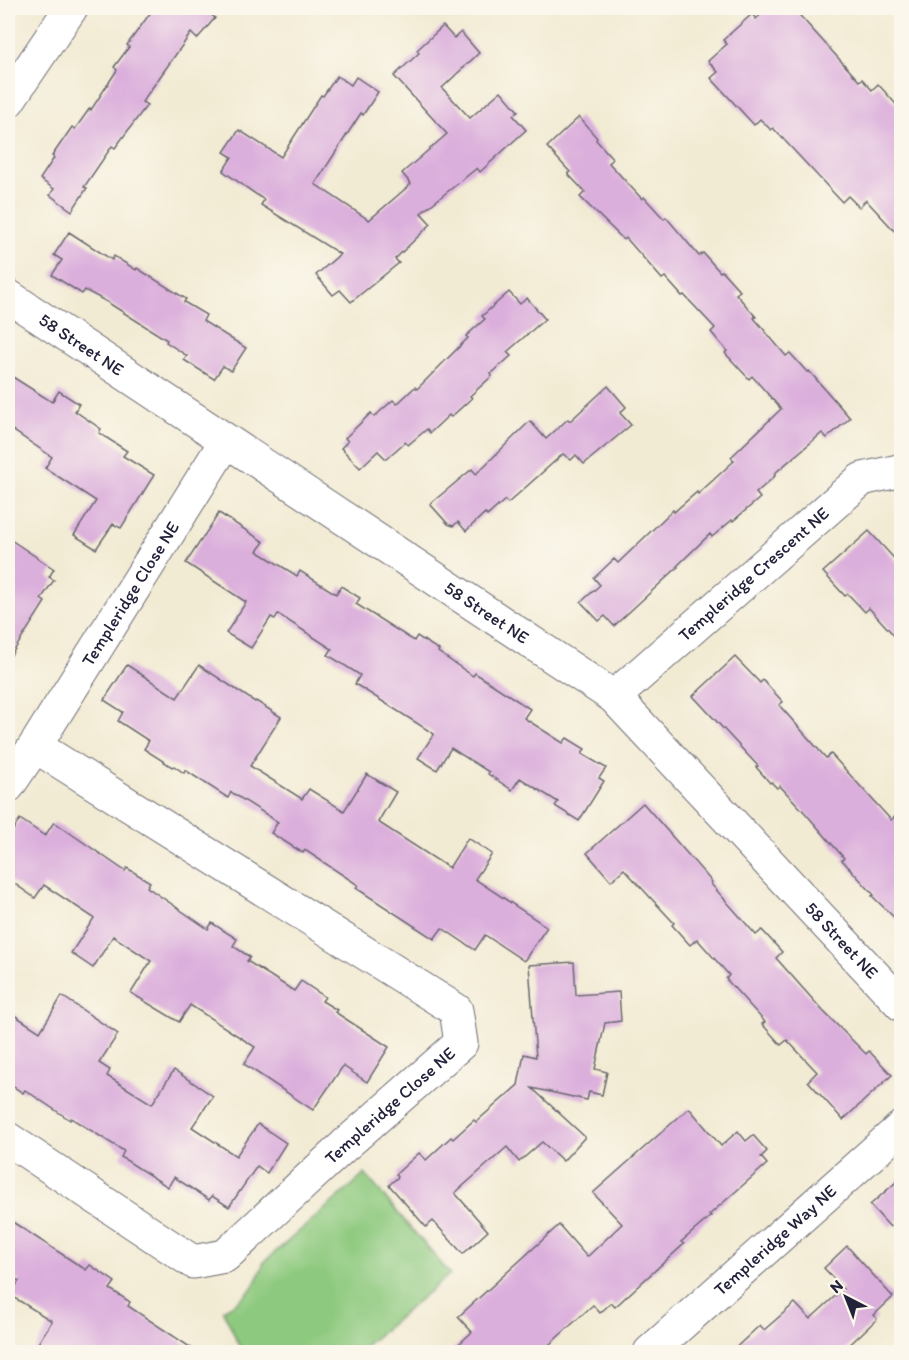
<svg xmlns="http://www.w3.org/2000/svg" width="909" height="1360" viewBox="0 0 909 1360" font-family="Itim,sans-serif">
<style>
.green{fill:#8dc97e;stroke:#58765c;stroke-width:1.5}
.building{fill:#dbafdc}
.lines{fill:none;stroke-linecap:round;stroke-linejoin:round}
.minor-casing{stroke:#6b6871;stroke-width:35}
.tertiary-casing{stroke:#6b6871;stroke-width:35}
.minor{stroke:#fff;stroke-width:33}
.tertiary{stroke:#fff;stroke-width:33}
.labels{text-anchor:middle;stroke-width:5;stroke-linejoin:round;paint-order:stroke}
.street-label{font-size:18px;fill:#22223b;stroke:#fbf7ec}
</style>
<rect width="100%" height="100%" fill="#fbf7ec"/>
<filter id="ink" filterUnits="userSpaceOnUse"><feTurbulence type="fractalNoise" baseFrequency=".0167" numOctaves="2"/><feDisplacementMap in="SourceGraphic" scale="12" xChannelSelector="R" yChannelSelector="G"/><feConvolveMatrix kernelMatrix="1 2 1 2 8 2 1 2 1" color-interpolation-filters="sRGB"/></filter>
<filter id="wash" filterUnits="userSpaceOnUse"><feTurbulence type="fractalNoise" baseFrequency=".008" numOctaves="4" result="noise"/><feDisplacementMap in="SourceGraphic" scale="24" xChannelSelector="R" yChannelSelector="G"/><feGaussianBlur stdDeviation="1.35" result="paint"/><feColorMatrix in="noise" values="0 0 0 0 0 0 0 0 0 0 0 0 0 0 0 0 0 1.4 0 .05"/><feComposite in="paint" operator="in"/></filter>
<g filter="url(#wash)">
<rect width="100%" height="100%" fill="#f2ebd4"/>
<path class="green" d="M365 1174 450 1274 358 1352H242L223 1310C249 1296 254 1289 264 1262Z"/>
<g id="blocks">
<g class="building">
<path d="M154 8H209L207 11 215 18 197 39 191 33 142 102 147 105 115 148 112 146 84 187 87 188 72 211 50 195 54 189 40 179 54 158 52 156 72 127 75 129 90 108 91 110 117 70 114 67 129 47 127 45Z"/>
<path d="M768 8H793L859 81 862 79 872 90 878 84 902 111V239L866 200 859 207 848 196 842 202 773 128 771 130 760 119 754 125 711 78 718 72 708 61 727 44 723 40 752 14 756 19Z"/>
<path d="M443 26 454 38 461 32 479 53 442 88 470 118 501 91 518 111 513 115 526 130 480 172 477 168 421 213 431 224 395 259 399 263 351 302 340 290 333 295 316 275 340 254 261 205 264 200 223 171 232 157 224 152 239 130 281 157 321 95 323 96 337 76 351 85 356 77 378 92 363 115 361 113 315 184 369 220 411 184 402 173 447 134 394 76 419 53 417 50Z"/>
<path d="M579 117 597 138 596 140 613 159 609 163 642 199 644 197 664 219 666 217 699 256 703 253 720 272 722 271 740 291 736 294 756 317 754 318 786 356 790 353 807 372 809 371 850 418 827 438 822 433 774 474 775 476 756 493 760 498 733 521 732 520 712 537 710 534 677 566 678 567 614 626 605 616 599 621 581 602 600 585 594 578 614 559 618 563 673 510 674 512 697 492 698 494 734 461 731 457 781 409 752 376 749 379 725 353 727 351 711 332 715 328 684 295 682 296 665 277 662 279 626 238 624 240 580 197 585 192 568 174 570 172 547 147Z"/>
<path d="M69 232 112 260 114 256 136 270 137 268 186 299 184 302 206 315 203 321 246 348 231 371 223 366 214 379 184 360 187 356 166 342 167 340 107 302 85 290 82 294 52 275 62 260 54 255Z"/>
<path d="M509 292 520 304 527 298 545 319 507 352 511 356 491 374 492 376 470 396 472 398 451 417 449 415 430 433 427 429 408 445 405 442 386 459 378 451 360 468 341 448 348 441 345 438 371 413 374 417 393 400 397 404 415 387 417 389 468 338 466 336 485 319 482 316Z"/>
<path d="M8 374 52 402 59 391 79 404 75 411 101 429 99 433 127 451 123 456 154 475 121 528 113 524 96 549 74 535 96 501 45 468 52 457 8 427Z"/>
<path d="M608 386 626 407 620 413 631 425 584 464 576 455 571 460 563 454 508 503 505 500 487 516 485 513 466 531 458 522 453 526 448 524 430 504 472 469 476 474 530 421 546 439 568 419 570 421Z"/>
<path d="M219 513 264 542 257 551 297 576 300 571 336 594 341 586 360 598 356 604 414 641 417 636 439 650 438 652 473 676 475 673 530 709 524 718 563 743 567 738 585 749 582 754 606 768 599 778 604 781 579 821 555 806 558 802 520 778 512 790 488 774 489 772 451 748 437 770 418 758 434 734 355 684 360 675 328 655 332 649 278 614 275 619 271 617 251 648 226 633 246 602 186 563Z"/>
<path d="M869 531 902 567V644L869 608 865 612 848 594 845 596 823 572Z"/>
<path d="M8 538 54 569 49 577 54 580 41 599 45 602 8 660Z"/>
<path d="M735 657 760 683 763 680 783 702 779 705 826 758 831 754 891 820 902 811V925L872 896 874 895 842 860 844 858 806 814 780 786 777 788 771 782 770 783 756 767 758 766 693 696Z"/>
<path d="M127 665 177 698 199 665 255 702 256 701 281 717 250 766 302 799 309 789 344 811 367 774 396 792 378 822 449 868 468 838 492 854 475 879 547 927 524 961 485 935 475 950 442 928 434 939 356 888 358 885 305 850 303 853 271 833 278 822 231 792 228 798 185 770 184 773 174 766 172 767 144 749 149 741 118 721 123 712 104 700Z"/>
<path d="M643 803 712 882 711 884 756 935 762 930 782 952 776 958 823 1011 866 1054 869 1051 892 1075 843 1120 808 1081 817 1072 787 1040 781 1045 762 1024 765 1022 726 979 729 975 697 939 690 945 672 925 674 923 624 869 611 881 587 853Z"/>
<path d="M20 819 45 836 54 822 125 871 127 868 150 882 147 887 208 929 212 923 237 939 233 946 250 957 247 961 294 991 301 981 325 997 322 1001 337 1010 335 1012 389 1047 367 1082 343 1066 313 1110 244 1064 255 1047 190 1005 179 1022 131 993 151 961 113 936 93 968 71 953 94 918 44 885 35 898 8 879V838Z"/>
<path d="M574 962 576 995 619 992 621 1021 605 1023 595 1069 607 1072 602 1095 589 1092 587 1100 532 1088 585 1137 563 1161 542 1142 519 1162 507 1147 455 1193 488 1231 463 1254 433 1221 426 1227 389 1185 398 1177 396 1174 419 1153 426 1160 451 1137 453 1139 474 1120 476 1122 518 1085 524 1054 536 1057 529 965Z"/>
<path d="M62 996 118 1034 99 1063 110 1070 107 1076 152 1104 174 1070 213 1096 192 1127 236 1156 258 1124 286 1143 267 1173 257 1166 229 1207 212 1196 209 1200 174 1177 168 1187 121 1157 124 1151 71 1118 70 1120 25 1090 23 1093 8 1083V1011L40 1032Z"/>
<path d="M689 1108 721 1146 738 1131 746 1141 753 1135 767 1151 761 1157 767 1164 709 1215 711 1216 681 1242 684 1244 615 1307 611 1303 600 1313 593 1305 540 1353H449L472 1332 458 1317 559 1225 587 1257 622 1224 593 1193Z"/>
<path d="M902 1177V1217L890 1227 870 1205Z"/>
<path d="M8 1219 86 1270 90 1265 115 1282 110 1289 130 1302 128 1306 199 1353H32L52 1321 10 1295 19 1281 8 1274Z"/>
<path d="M847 1246 893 1297 874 1315 877 1319 841 1353H730L760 1325 764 1330 795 1303 810 1319 843 1289 824 1268Z"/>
</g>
</g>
</g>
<g filter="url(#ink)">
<use href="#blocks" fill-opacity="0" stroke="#6b6871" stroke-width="1.5"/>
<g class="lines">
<defs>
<g id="minor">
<path id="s1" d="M8 296 614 697 902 1005"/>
<path id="s2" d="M614 697 862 479 898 471 902 474"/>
<path id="s3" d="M8 786 35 746 226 441"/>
<path id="s4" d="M8 1139 193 1262 225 1256 345 1145 461 1043 456 1010 35 746"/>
<path id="s5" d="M650 1352 902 1127"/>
</g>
<path id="tertiary" d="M8 101 71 8"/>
</defs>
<use href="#minor" class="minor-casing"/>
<use href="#tertiary" class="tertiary-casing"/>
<use href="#minor" class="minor"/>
<use href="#tertiary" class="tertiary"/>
</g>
</g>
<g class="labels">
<g class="street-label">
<text dy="6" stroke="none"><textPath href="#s1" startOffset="88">58 Street NE</textPath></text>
<text dy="6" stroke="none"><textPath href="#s2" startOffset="186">Templeridge Crescent NE</textPath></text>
<text dy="6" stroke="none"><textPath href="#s3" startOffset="228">Templeridge Close NE</textPath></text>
<text dy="6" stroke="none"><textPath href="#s1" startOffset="574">58 Street NE</textPath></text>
<text dy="6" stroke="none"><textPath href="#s1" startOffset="1060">58 Street NE</textPath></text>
<text dy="6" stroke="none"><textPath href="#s4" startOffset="478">Templeridge Close NE</textPath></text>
<text dy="6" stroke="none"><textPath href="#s5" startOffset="168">Templeridge Way NE</textPath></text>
</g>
</g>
<rect width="909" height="1360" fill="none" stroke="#fbf7ec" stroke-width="30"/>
<g transform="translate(846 1297) rotate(318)" stroke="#fbf7ec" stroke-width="4.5" paint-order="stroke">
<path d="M0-4.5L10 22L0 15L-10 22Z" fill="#22223b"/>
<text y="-9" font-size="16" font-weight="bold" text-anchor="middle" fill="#22223b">N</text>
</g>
</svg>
